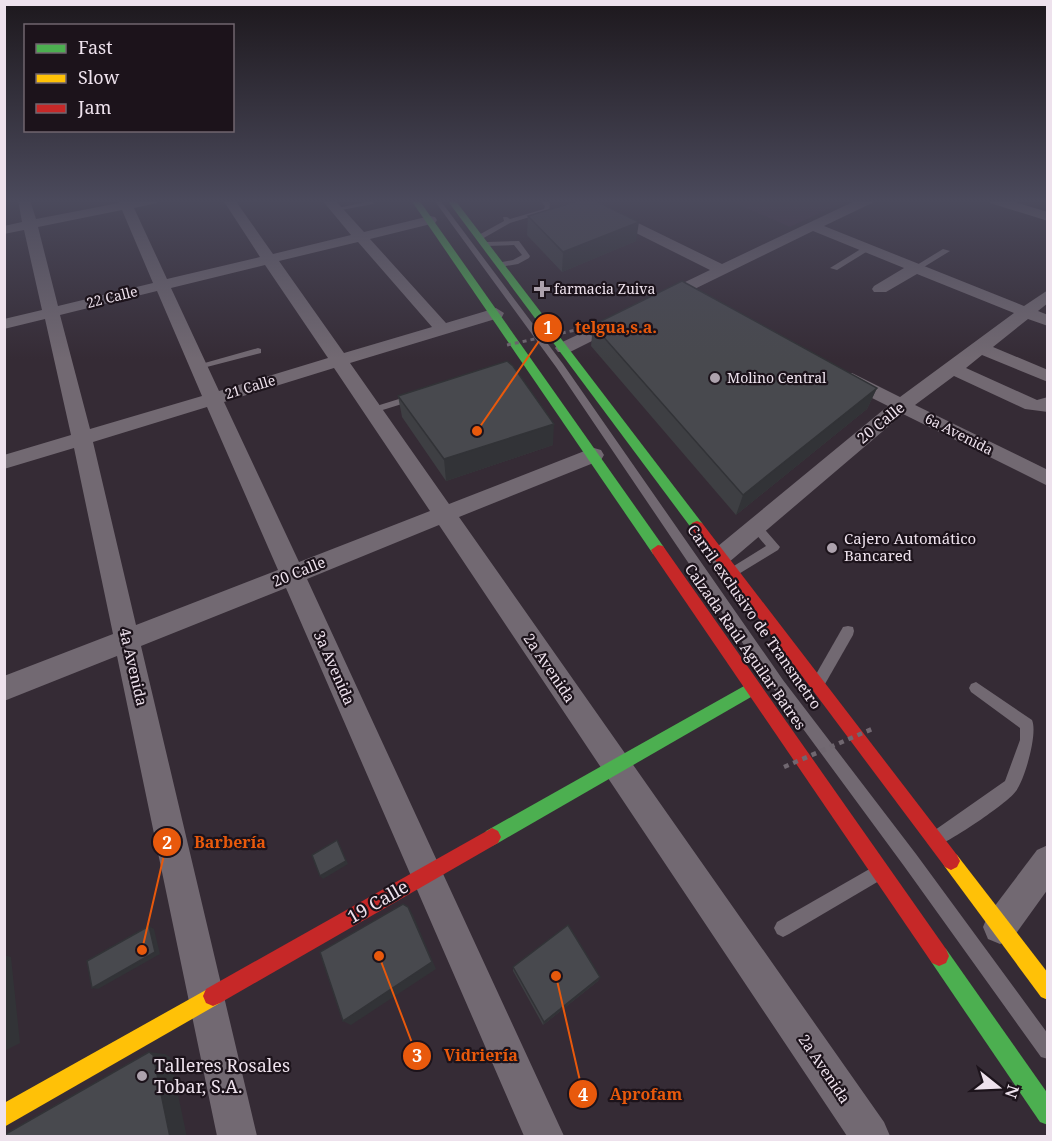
<svg xmlns="http://www.w3.org/2000/svg" width="1052" height="1141" viewBox="0 0 1052 1141" font-family="'Noto Serif',serif">
<style>
.built{fill:#412c40}
.lines{fill:none;stroke-linecap:round;stroke-linejoin:round}
.lane{fill:#726972;fill-rule:evenodd}
.street{fill:#726972;fill-rule:evenodd}
.fast{fill:#4caf50;fill-rule:evenodd}
.slow{fill:#ffc107;fill-rule:evenodd}
.jam{fill:#c62828;fill-rule:evenodd}
.path-bridge-far1{stroke:#706770;stroke-width:3;stroke-dasharray:4 4;stroke-linecap:butt}
.path-bridge{stroke:#706770;stroke-width:4.5;stroke-dasharray:5 5;stroke-linecap:butt}
.wall{fill:#3e3f43}
.shaded-wall{fill:#323337}
.building{fill:#48494e;stroke:#323337;stroke-width:1.5}
.poi-dot{fill:#ada2ad;stroke:#1c131b;stroke-width:2}
.labels{text-anchor:middle;stroke-width:4.5;stroke-linejoin:round;paint-order:stroke}
.far-poi-label{font-size:14px;fill:#eee2ed;stroke:#1c131b;text-anchor:start}
.far-street-label{font-size:14px;fill:#eee2ed;stroke:#1c131b}
.street-label{font-size:15px;fill:#eee2ed;stroke:#1c131b}
.poi-label{font-size:15px;fill:#eee2ed;stroke:#1c131b;text-anchor:start}
.near-street-label{font-size:18px;fill:#eee2ed;stroke:#1c131b}
.near-poi-label{font-size:18px;fill:#eee2ed;stroke:#1c131b;text-anchor:start}
.leader{fill:none;stroke:#e8590c;stroke-width:2}
.callout-dot{fill:#e8590c;stroke:#1c131b;stroke-width:2}
.mark-label{font-size:18px;text-anchor:middle;font-weight:bold;fill:#fff}
.callout-label{font-size:16px;text-anchor:middle;font-weight:bold;fill:#e8590c;stroke:#1c131b;stroke-width:4.5;stroke-linejoin:round;paint-order:stroke}
</style>
<rect width="100%" height="100%" fill="#352b35"/>
<path class="built" d="M728 200H827L839 204 790 227Z"/>
<g class="lines">
<g class="lane">
<path d="M434 200H440L563 364 783 680 916 854 1048 1034V1059L1041 1057 904 866 773 688 556 367Z"/>
<path d="M539 200H546L550 204 549 211 510 223 482 239 475 237 504 221 503 217H507L510 219 544 209 545 206Z"/>
<path d="M371 201 374 203 373 204 336 211 333 209Z"/>
<path d="M519 241 530 256 529 258 518 264 500 267H497V263L513 260 522 255 514 245 486 246 482 244 486 242Z"/>
<path d="M864 247 871 249 837 270 830 268Z"/>
<path d="M943 249 950 251 919 270 912 268Z"/>
<path d="M258 348 261 349V353L199 369 194 366Z"/>
<path d="M415 394 418 395V399L373 413 368 410 370 408Z"/>
<path d="M756 523 760 524 780 547 778 550 737 575H729L727 572 729 569 766 546 750 527Z"/>
<path d="M848 626 853 627 854 631 853 635 825 684 820 686 815 684 813 680 815 676 843 627Z"/>
<path d="M976 682 1032 720C1038 733 1025 779 1016 791 1009 802 955 838 941 844L935 842 933 836 935 830 1005 781 1020 740V728L971 692 969 688 971 684Z"/>
<path d="M873 867 879 869 881 875 879 881 789 934 783 937 777 934 774 928 777 922Z"/>
</g>
<g class="street">
<path d="M18 200H30L36 219 119 203 118 200H158L157 203 134 208 167 279 260 257 223 200H235L273 254 351 235 322 200H335L364 232 430 216 435 217 437 220 435 223 370 239 446 323 496 308 504 313 502 317 350 363 449 504 587 450 594 448 601 450 604 455 601 460 459 517 884 1122 890 1136H847L439 525 307 579 564 1136H524L286 588 141 646 257 1136H217L117 656 4 701V676L113 634 74 448 4 469V455L71 435 45 319 4 329V319L42 310 24 230 4 234V226L22 222ZM122 210 153 283 58 306 38 227ZM358 242 432 327 344 353 279 261ZM265 265 328 358 219 391 171 288ZM157 291 202 396 90 429 60 315ZM334 368 430 511 299 562 224 402ZM207 407 278 570 136 625 93 442Z"/>
<path d="M575 200H591L722 264 857 200H873L872 203 824 226 1024 306 1048 290V303L1038 311 1048 315V326L1028 319 993 347 1048 370V382L982 355 966 368 1037 400 1048 397V412L1025 409 954 376 915 405 1048 470V486L903 414 728 563 720 566 712 563 708 557 712 551 888 406 838 381 836 377 838 373H852L900 397 1014 313 917 274 886 292H874L872 289 874 286 904 268 813 231 668 302H656L654 299 656 296 710 270 576 203Z"/>
<path d="M988 200H1008L1048 212V221L990 203Z"/>
<path d="M620 315 626 316 628 320 626 324 570 352H558L555 348 558 344Z"/>
<path d="M1048 845V889L1012 939 1000 944 988 939 983 927 988 915 1037 850Z"/>
</g>
<g class="fast">
<path d="M411 200H419L663 546 665 550 663 554H653Z"/>
<path d="M447 200H455L702 523 703 526 702 529H692Z"/>
<path d="M753 681 758 683 761 688 758 693 498 843 492 846 486 843 483 837 486 831Z"/>
<path d="M939 946 946 949 1048 1094V1125L1040 1122 932 963 929 956 932 949Z"/>
</g>
<g class="slow">
<path d="M951 852 957 855 1048 973V1000L1041 997 945 867 942 861 945 855Z"/>
<path d="M213 986 220 989 223 996 220 1003 4 1127V1103Z"/>
</g>
<g class="jam">
<path d="M697 521 702 523 957 855 960 861 957 867 951 870 945 867 692 529 691 526 692 523Z"/>
<path d="M658 545 663 546 946 949 949 956 946 963 939 966 932 963 653 554 651 550Z"/>
<path d="M492 828 498 831 501 837 498 843 220 1003 213 1006 206 1003 203 996 206 989Z"/>
</g>
<path class="path-bridge-far1" d="M507 345 576 330"/>
<path class="path-bridge" d="M784 767 872 729"/>
</g>
<g class="wall">
<path d="M528 216 636 241 562 272 527 235Z"/>
<path d="M593 325 877 388 867 409 736 515 591 346Z"/>
<path d="M398 396 553 445 446 481 402 417Z"/>
<path d="M513 967 600 977 598 981 543 1025 513 971Z"/>
</g>
<g class="shaded-wall">
<path d="M639 222 636 241 562 272 563 252Z"/>
<path d="M877 388 867 409 736 515 743 495Z"/>
<path d="M554 424 553 445 446 481 444 459Z"/>
<path d="M337 840 348 864 323 879 320 876Z"/>
<path d="M408 907 413 915 436 969 351 1025 343 1021Z"/>
<path d="M149 926 154 929 160 954 98 989 92 988Z"/>
<path d="M4 955 11 957 20 1043 4 1051Z"/>
<path d="M600 977 598 981 543 1025 544 1022Z"/>
<path d="M149 1052 165 1054 170 1057 187 1137H170Z"/>
</g>
<g class="building">
<path d="M581 200H594L639 222 563 252 528 216Z"/>
<path d="M682 281 877 388 743 495 593 325Z"/>
<path d="M507 361 513 366 554 424 444 459 398 396Z"/>
<path d="M337 840 346 861 320 876 312 855Z"/>
<path d="M403 904 408 907 432 962 343 1021 320 952Z"/>
<path d="M568 925 600 977 544 1022 513 967Z"/>
<path d="M149 926 155 952 92 988 87 961Z"/>
<path d="M149 1052 153 1055 170 1137H4V1135Z"/>
</g>
<linearGradient id="sky" x2="0" y2="1"><stop stop-color="#1d181d"/><stop offset="0.56" stop-color="#4b4a5c"/><stop offset="1" stop-color="#4b4a5c" stop-opacity="0"/></linearGradient>
<rect width="1052" height="359" fill="url(#sky)"/>
<g class="poi-dot">
<path d="M539 280h6v6h6v6h-6v6h-6v-6h-6v-6h6z"/>
<circle cx="715" cy="378" r="6"/>
<circle cx="832" cy="548" r="6"/>
<circle cx="142" cy="1076" r="6"/>
</g>
<g class="labels">
<g class="far-poi-label">
<text x="554" y="294">farmacia Zuiva</text>
<text x="727" y="383">Molino Central</text>
</g>
<g class="far-street-label">
<text transform="translate(112 297) rotate(-14)" y="5">22 Calle</text>
<text transform="translate(250 387) rotate(-17)" y="5">21 Calle</text>
<text transform="translate(959 434) rotate(27)" y="5">6a Avenida</text>
</g>
<g class="street-label">
<text transform="translate(881 423) rotate(-39)" y="5">20 Calle</text>
<text transform="translate(299 572) rotate(-22)" y="5">20 Calle</text>
<text transform="translate(754 617) rotate(55)" y="5">Carril exclusivo de Transmetro</text>
<text transform="translate(745 647) rotate(55)" y="5">Calzada Raúl Aguilar Batres</text>
<text transform="translate(133 667) rotate(77)" y="5">4a Avenida</text>
<text transform="translate(334 668) rotate(66)" y="5">3a Avenida</text>
<text transform="translate(549 668) rotate(56)" y="5">2a Avenida</text>
<text transform="translate(824 1069) rotate(56)" y="5">2a Avenida</text>
</g>
<g class="poi-label">
<text x="844" y="544">Cajero Automático<tspan x="844" dy="17">Bancared</tspan></text>
</g>
<g class="near-street-label">
<text transform="translate(378 902) rotate(-30)" y="6">19 Calle</text>
</g>
<g class="near-poi-label">
<text x="154" y="1072">Talleres Rosales<tspan x="154" dy="21">Tobar, S.A.</tspan></text>
</g>
</g>
<path class="leader" d="M477 431L548 328M142 950L167 842M379 956L417 1056M556 976L583 1094"/>
<g class="callout-dot">
<circle cx="477" cy="431" r="6"/>
<circle cx="142" cy="950" r="6"/>
<circle cx="379" cy="956" r="6"/>
<circle cx="556" cy="976" r="6"/>
<circle cx="548" cy="328" r="15"/>
<circle cx="167" cy="842" r="15"/>
<circle cx="417" cy="1056" r="15"/>
<circle cx="583" cy="1094" r="15"/>
</g>
<g class="mark-label">
<text x="548" y="334">1</text>
<text x="167" y="849">2</text>
<text x="417" y="1062">3</text>
<text x="583" y="1101">4</text>
</g>
<g class="callout-label">
<text x="616" y="333">telgua,s.a.</text>
<text x="230" y="848">Barbería</text>
<text x="481" y="1061">Vidriería</text>
<text x="646" y="1100">Aprofam</text>
</g>
<rect width="1052" height="1141" fill="none" stroke="#eee2ed" stroke-width="12"/>
<rect x="24" y="24" width="210" height="108" fill="#1c131b" stroke="#70666f" stroke-width="1.5"/>
<rect x="36" y="44" width="30" height="9" fill="#4caf50" stroke="#70666f" stroke-width="1.5"/>
<text x="78" y="54" font-size="18" fill="#eee2ed">Fast</text>
<rect x="36" y="74" width="30" height="9" fill="#ffc107" stroke="#70666f" stroke-width="1.5"/>
<text x="78" y="84" font-size="18" fill="#eee2ed">Slow</text>
<rect x="36" y="104" width="30" height="9" fill="#c62828" stroke="#70666f" stroke-width="1.5"/>
<text x="78" y="114" font-size="18" fill="#eee2ed">Jam</text>
<g transform="translate(998 1087) rotate(108)" stroke="#1c131b" stroke-width="4.5" paint-order="stroke">
<path d="M0-4.5L10 22L0 15L-10 22Z" fill="#eee2ed"/>
<text y="-9" font-size="16" font-weight="bold" text-anchor="middle" fill="#eee2ed">N</text>
</g>
</svg>
